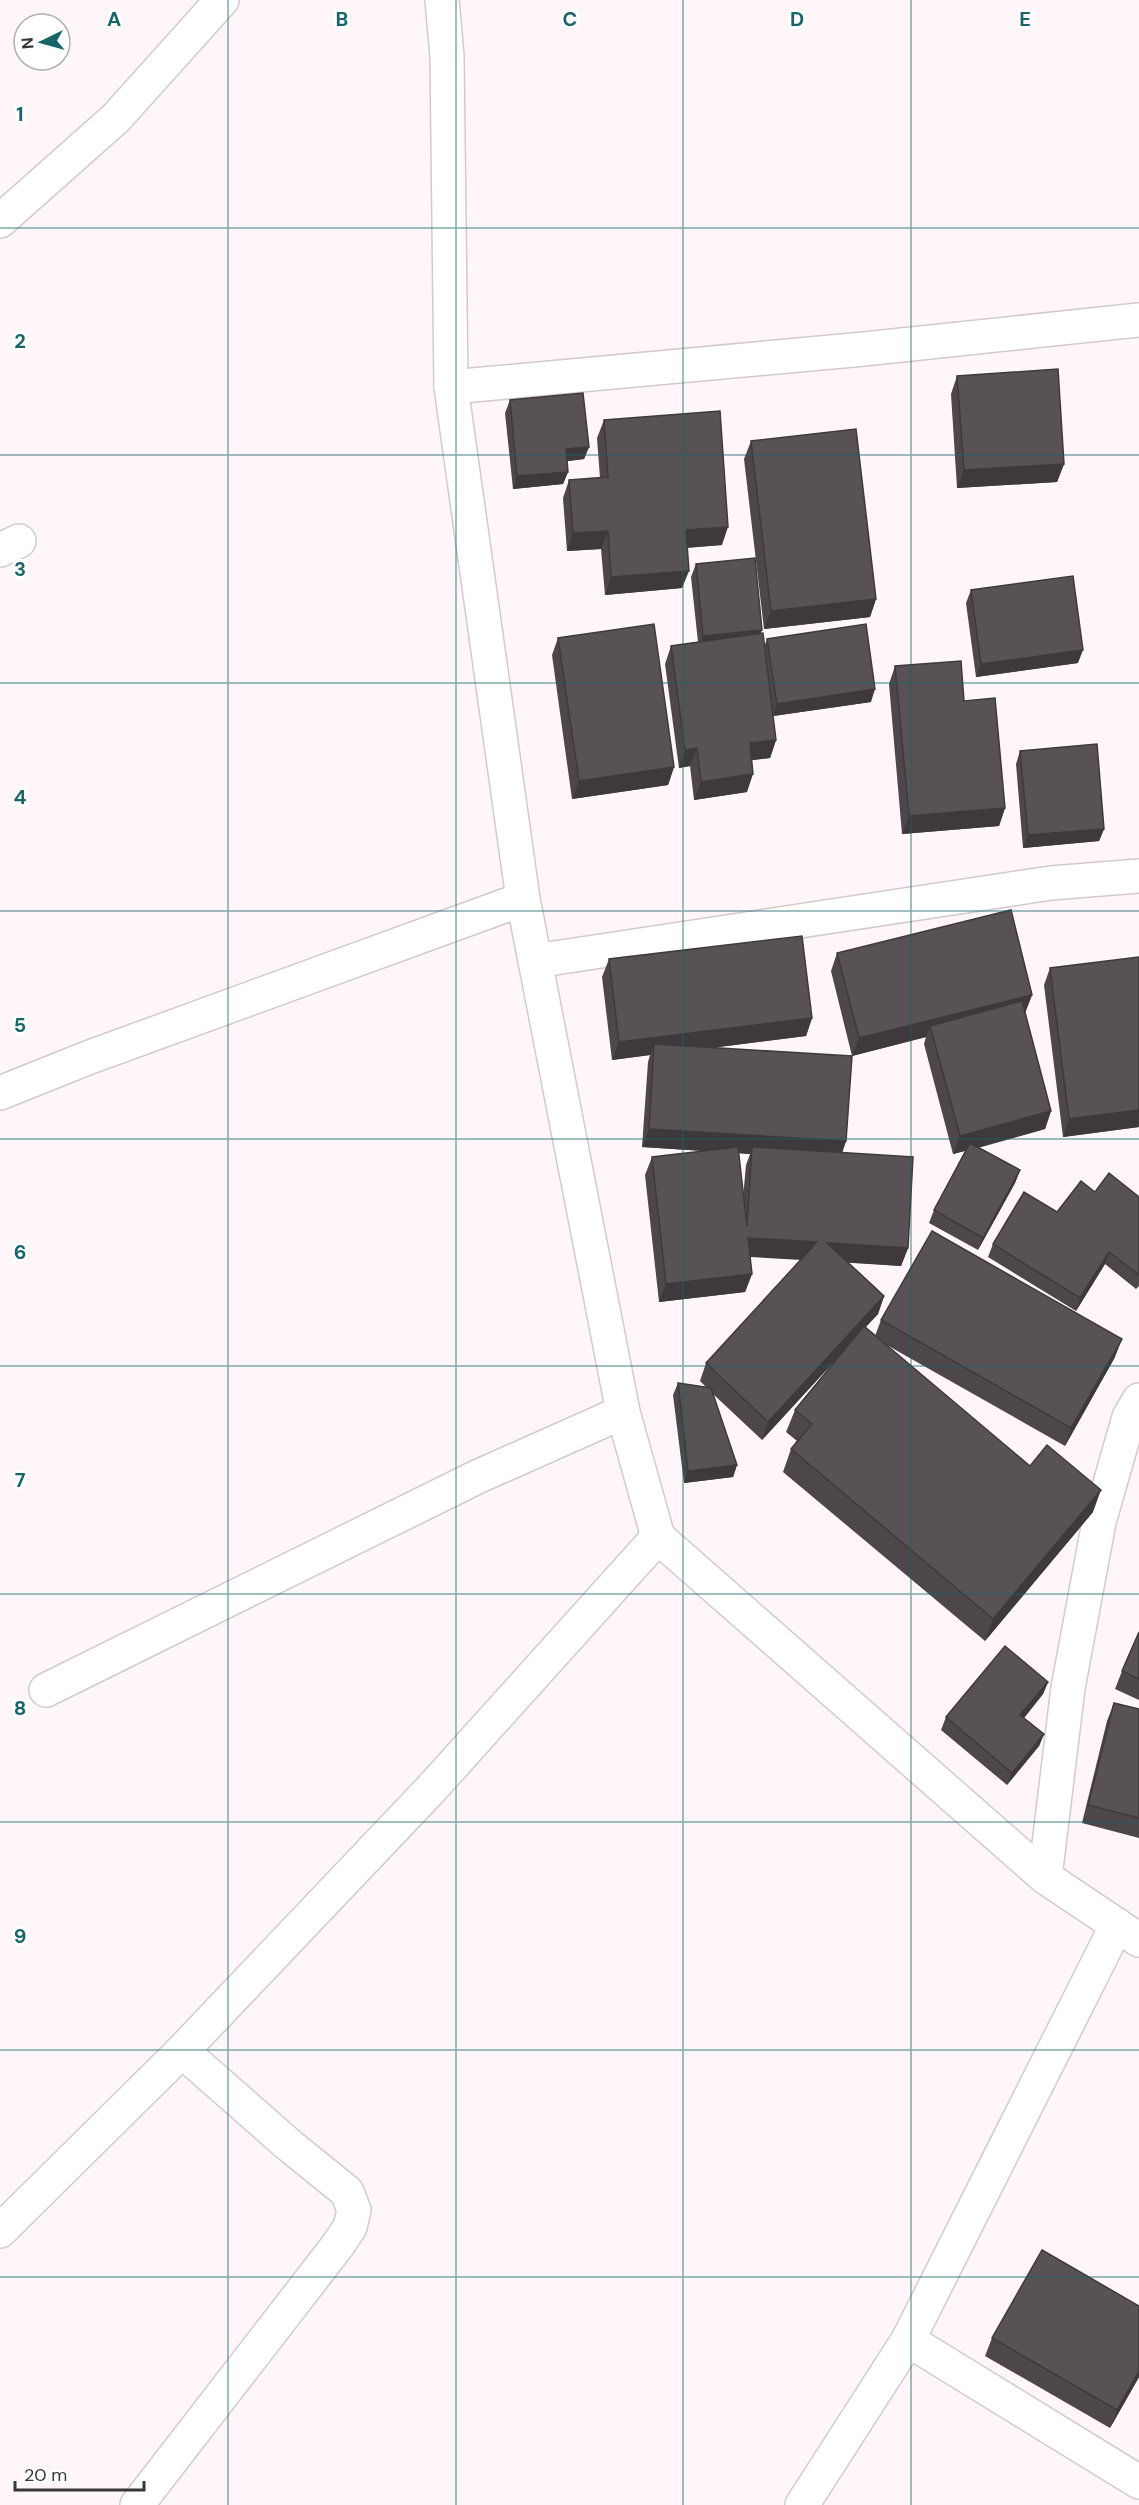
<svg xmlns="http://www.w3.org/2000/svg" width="1139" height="2505" viewBox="0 0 1139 2505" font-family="'DM Sans',sans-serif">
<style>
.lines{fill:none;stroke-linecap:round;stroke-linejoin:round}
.minor-casing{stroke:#d3cace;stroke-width:36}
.minor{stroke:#fff;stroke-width:33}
.wall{fill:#4d4749;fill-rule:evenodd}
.shaded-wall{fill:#3e393c}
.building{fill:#595255;stroke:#3e393c;stroke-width:1.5}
.grid{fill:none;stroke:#17656a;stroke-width:1.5;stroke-opacity:0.55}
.grid-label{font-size:20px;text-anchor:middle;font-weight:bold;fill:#17656a;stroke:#fff;stroke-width:6;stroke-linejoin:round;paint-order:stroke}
</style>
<rect width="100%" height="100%" fill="#fef6f9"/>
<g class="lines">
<defs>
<g id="minor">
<path d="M442 0 447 56 451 387 523 899 623 1412 658 1537 1045 1877 1139 1940"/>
<path d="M0 221 116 118 222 0"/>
<path d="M451 387 864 349 1139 320"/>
<path d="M0 550 19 541"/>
<path d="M535 961 1051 883 1139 876"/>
<path d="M0 1093 90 1057 523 899"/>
<path d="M46 1690 477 1477 623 1412"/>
<path d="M1045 1877 1068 1688 1099 1522 1129 1417 1139 1400"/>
<path d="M0 2231 182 2051 432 1788 658 1537"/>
<path d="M908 2340 1139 2482"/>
<path d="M137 2505 338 2245 350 2227 354 2210 347 2192 289 2145 182 2051"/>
<path d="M802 2505 908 2340 1117 1925"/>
</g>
</defs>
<use href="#minor" class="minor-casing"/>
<use href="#minor" class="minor"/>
</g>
<g class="wall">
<path d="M957 376 1064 464 1057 482 957 488 951 394Z"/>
<path d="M510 400 589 447 584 459 567 461 568 472 563 484 513 489 505 413Z"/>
<path d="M604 420 722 545 687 548 682 588 605 595 601 549 567 551 563 498 569 480 600 478 597 438Z"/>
<path d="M751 441 876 599 870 617 764 629 744 459Z"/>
<path d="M696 564 761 634 764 647 767 639 871 702 773 716 776 740 770 758 752 760 747 792 694 800 690 766 679 768 665 664 671 646 698 642 691 577Z"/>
<path d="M971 590 1078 663 976 677 966 603Z"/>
<path d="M558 638 674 767 668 785 572 799 552 655Z"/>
<path d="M895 666 964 701 1005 808 999 826 902 834 889 684Z"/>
<path d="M1020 751 1104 829 1099 841 1023 848 1016 764Z"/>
<path d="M837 953 1032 995 1025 1013 1051 1111 1045 1129 978 1148 1020 1170 1015 1183 978 1250 929 1223 934 1210 965 1151 953 1154 924 1044 926 1037 852 1056 831 971Z"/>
<path d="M1139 957V1127L1063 1137 1044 985 1050 968Z"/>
<path d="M609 959 812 1018 806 1036 712 1048 846 1141 842 1153 908 1248 901 1266 848 1262 884 1296 878 1314 865 1327 875 1336 881 1320 1115 1357 1065 1446 885 1344 1030 1466 1093 1512 985 1641 783 1472 791 1449 797 1441 786 1432 795 1410 839 1356 762 1440 713 1394 737 1465 733 1477 684 1483 673 1395 678 1383 706 1387 700 1381 706 1363 802 1260 750 1257 752 1274 745 1292 659 1302 645 1175 652 1157 705 1151 642 1147 648 1062 650 1055 612 1060 602 977ZM739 1153 750 1154 746 1165 743 1198Z"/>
<path d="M1095 1192 1139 1197V1286L1136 1289 1105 1264 1076 1311 988 1257 993 1244 1057 1212Z"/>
<path d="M1139 1632V1700L1115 1689 1122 1671Z"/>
<path d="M1048 1682 1043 1694 1024 1718 1044 1734 1039 1746 1007 1785 941 1730 946 1717Z"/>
<path d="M1114 1703 1139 1709V1838L1082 1823 1107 1721Z"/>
<path d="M992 2338 1139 2377 1110 2428 985 2356Z"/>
</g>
<g class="shaded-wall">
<path d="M589 447 584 459 561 462 566 449Z"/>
<path d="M1064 464 1057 482 957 488 964 470Z"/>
<path d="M568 472 563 484 513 489 517 476Z"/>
<path d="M728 527 722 545 680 548 686 530Z"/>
<path d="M608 531 601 549 567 551 573 533Z"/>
<path d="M689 571 682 588 605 595 611 577Z"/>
<path d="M876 599 870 617 764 629 771 611Z"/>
<path d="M762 630 758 642 698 648 703 636Z"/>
<path d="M1083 650 1078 663 976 677 981 664Z"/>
<path d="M875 689 871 702 773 716 777 704Z"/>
<path d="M776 740 770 758 744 761 750 743Z"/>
<path d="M697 748 690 766 679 768 685 750Z"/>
<path d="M674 767 668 785 572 799 579 781Z"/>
<path d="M753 774 747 792 694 800 701 782Z"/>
<path d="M1005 808 999 826 902 834 909 816Z"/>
<path d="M1104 829 1099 841 1023 848 1028 835Z"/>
<path d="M1032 995 1025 1013 933 1036 930 1026 926 1037 852 1056 859 1038Z"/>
<path d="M812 1018 806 1036 653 1055 654 1044 650 1055 612 1060 619 1042Z"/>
<path d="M1139 1110V1127L1063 1137 1069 1119Z"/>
<path d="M1051 1111 1045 1129 953 1154 960 1136Z"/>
<path d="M649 1129 846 1141 840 1159 752 1147 750 1154 642 1147Z"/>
<path d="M1020 1170 1015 1183 978 1250 983 1238Z"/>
<path d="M748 1238 817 1242 811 1260 741 1256Z"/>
<path d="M827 1243 908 1248 901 1266 820 1261Z"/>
<path d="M1109 1252 1105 1264 1076 1311 1080 1298Z"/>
<path d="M752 1274 745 1292 659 1302 666 1284Z"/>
<path d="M884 1296 878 1314 762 1440 768 1422Z"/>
<path d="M1122 1339 1115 1357 1065 1446 1071 1428Z"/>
<path d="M737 1465 733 1477 684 1483 688 1471Z"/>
<path d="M1101 1490 1093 1512 985 1641 993 1619Z"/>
<path d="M1048 1682 1043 1694 1016 1728 1020 1715Z"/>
<path d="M1044 1734 1039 1746 1007 1785 1012 1773Z"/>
<path d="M1139 2371V2377L1110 2428 1117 2410Z"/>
</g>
<g class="building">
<path d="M1058 369 1064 464 964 470 957 376Z"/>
<path d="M583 393 589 447 566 449 568 472 517 476 510 400Z"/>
<path d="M720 411 728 527 686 530 689 571 611 577 608 531 573 533 569 480 608 477 604 420Z"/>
<path d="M856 429 876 599 771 611 751 441Z"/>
<path d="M755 558 762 630 703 636 696 564Z"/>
<path d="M1073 576 1083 650 981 664 971 590Z"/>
<path d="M654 624 674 767 579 781 558 638Z"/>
<path d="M866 624 875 689 777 704 767 639Z"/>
<path d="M763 633 776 740 750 743 753 774 701 782 697 748 685 750 671 646Z"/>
<path d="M961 661 964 701 995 698 1005 808 909 816 895 666Z"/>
<path d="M1097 744 1104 829 1028 835 1020 751Z"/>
<path d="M1011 910 1032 995 859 1038 837 953Z"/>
<path d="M802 936 812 1018 619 1042 609 959Z"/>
<path d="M1139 957V1110L1069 1119 1050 968Z"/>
<path d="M1022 1001 1051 1111 960 1136 930 1026Z"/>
<path d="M654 1044 852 1056 846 1141 649 1129Z"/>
<path d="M970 1143 1020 1170 983 1238 934 1210Z"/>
<path d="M738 1147 747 1226 752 1147 913 1157 908 1248 827 1243 884 1296 768 1422 706 1363 817 1242 748 1238 752 1274 666 1284 652 1157Z"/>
<path d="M1109 1173 1139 1197V1275L1109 1252 1080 1298 993 1244 1024 1192 1057 1212 1081 1181 1095 1192Z"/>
<path d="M932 1231 1122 1339 1071 1428 881 1320Z"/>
<path d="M864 1326 1030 1466 1047 1445 1101 1490 993 1619 791 1449 812 1424 795 1410Z"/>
<path d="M678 1383 711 1388 737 1465 688 1471Z"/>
<path d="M1139 1632V1679L1122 1671Z"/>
<path d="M1005 1646 1048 1682 1020 1715 1044 1734 1012 1773 946 1717Z"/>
<path d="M1114 1703 1139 1709V1818L1088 1805Z"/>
<path d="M1042 2250 1139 2306V2371L1117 2410 992 2338Z"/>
</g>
<path class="grid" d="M228 0V2505M456 0V2505M683 0V2505M911 0V2505M0 228H1139M0 455H1139M0 683H1139M0 911H1139M0 1139H1139M0 1366H1139M0 1594H1139M0 1822H1139M0 2050H1139M0 2277H1139"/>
<g class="grid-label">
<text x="114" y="26">A</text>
<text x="342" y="26">B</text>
<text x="570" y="26">C</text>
<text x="797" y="26">D</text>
<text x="1025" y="26">E</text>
<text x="20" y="121">1</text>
<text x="20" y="348">2</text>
<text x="20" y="576">3</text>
<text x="20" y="804">4</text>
<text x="20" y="1032">5</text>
<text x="20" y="1259">6</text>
<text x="20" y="1487">7</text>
<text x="20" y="1715">8</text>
<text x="20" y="1943">9</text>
</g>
<g transform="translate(42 42) rotate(265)"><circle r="28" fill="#ffffff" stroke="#b0afaf" stroke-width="1.5"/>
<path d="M0-4.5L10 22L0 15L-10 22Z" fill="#17656a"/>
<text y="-9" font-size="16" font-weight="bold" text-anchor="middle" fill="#393637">N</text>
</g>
<path d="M15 2481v9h129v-9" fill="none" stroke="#393637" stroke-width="3"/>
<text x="24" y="2481" font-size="18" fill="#393637" stroke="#ffffff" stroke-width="4.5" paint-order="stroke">20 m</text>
</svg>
